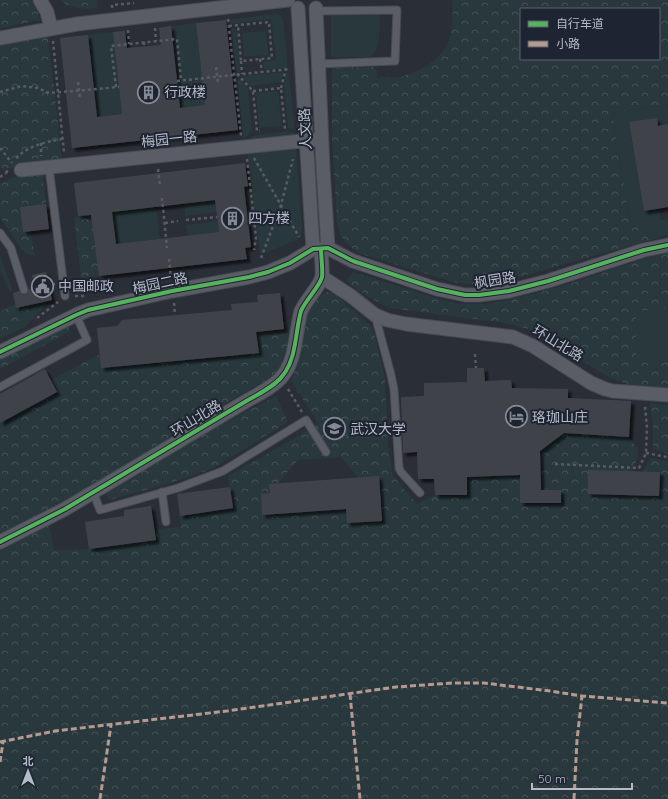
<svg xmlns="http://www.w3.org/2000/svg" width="668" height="799" viewBox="0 0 668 799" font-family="Quicksand,'Noto Sans SC',sans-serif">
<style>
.grass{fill:#28383d}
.forest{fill:url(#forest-crowns);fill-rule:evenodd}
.building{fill:#40434a;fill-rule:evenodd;filter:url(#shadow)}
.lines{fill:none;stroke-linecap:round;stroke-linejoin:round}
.service-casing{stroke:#484b51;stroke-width:9}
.minor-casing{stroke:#484b51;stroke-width:15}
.path{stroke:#585c62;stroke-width:2.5;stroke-dasharray:3 3;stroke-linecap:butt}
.service{stroke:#5a5d65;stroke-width:7}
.minor{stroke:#5a5d65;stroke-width:13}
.quiet{stroke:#b69a8f;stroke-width:3;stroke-dasharray:6 3;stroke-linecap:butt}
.cycleway-casing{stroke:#1e2431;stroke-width:6}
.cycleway{stroke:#56b35d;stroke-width:4}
.labels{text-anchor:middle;stroke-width:4;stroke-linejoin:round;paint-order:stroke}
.poi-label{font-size:14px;fill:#b5bac7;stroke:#1e2431;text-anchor:start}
.street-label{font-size:14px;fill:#b5bac7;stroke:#1e2431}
</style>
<defs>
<pattern id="forest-crowns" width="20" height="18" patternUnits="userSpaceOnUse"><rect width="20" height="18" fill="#28383d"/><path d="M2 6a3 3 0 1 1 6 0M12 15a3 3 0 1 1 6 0" fill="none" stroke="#455358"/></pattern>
<filter id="shadow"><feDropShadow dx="3.5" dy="3.5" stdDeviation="1" flood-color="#0009"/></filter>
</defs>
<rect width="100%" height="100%" fill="#2a2e36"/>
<g class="grass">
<path d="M375 13 380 16C379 27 381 52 370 57H333L331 56V14Z"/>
<path d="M276 14 281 16 283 19 288 65 286 68 264 70 263 62 276 60 271 19 231 24 230 19Z"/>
<path d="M196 23 201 69 231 66 233 83 203 86 205 105 180 108 171 26Z"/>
<path d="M236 28 241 72H239L236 70 231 29Z"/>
<path d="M266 31 268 55 244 57 242 33Z"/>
<path d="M113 32 122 114 97 117 95 98 67 101 65 84 93 81 88 35Z"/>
<path d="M284 72 281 82 250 86 241 76Z"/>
<path d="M287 72 289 74 295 130 288 128 284 84Z"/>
<path d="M239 78 248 88 252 132 243 139 237 81Z"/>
<path d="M278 91 282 126 259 128 256 93Z"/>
<path d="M668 104V124L658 126 656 118 629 123 644 211 659 208 661 220 668 219V235L658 238 630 222 612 113Z"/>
<path d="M288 131 295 133V137L244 143 255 135Z"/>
<path d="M296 145 302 230 301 236 297 240 260 255 247 150Z"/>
<path d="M215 200 217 212 185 216 184 204Z"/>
<path d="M156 207 160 239 116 244 112 212Z"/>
<path d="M218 221 219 232 188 236 186 225Z"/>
<path d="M0 255 13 291 10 292 0 271Z"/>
<path d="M668 309V362L636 356V311Z"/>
</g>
<g class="forest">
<path d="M0 0H31L36 7 40 20 0 28Z"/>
<path d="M60 0H97L98 8C85 10 71 9 60 0Z"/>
<path d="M452 0H668V104L612 113 630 222 658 238 519 277 478 284H465L453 282 358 253 346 243 341 236 337 223 332 138V69L334 68 373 67 377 71V78C384 77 392 78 399 77 418 73 442 60 449 40 453 27 453 13 452 0ZM521 9H659V59H521Z"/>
<path d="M48 36 62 160 2 170 0 165V45Z"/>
<path d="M42 173 46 204 20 207 23 232 30 231 35 256 29 255 22 250 0 217V184C12 175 28 175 42 173Z"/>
<path d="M91 215 99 276 81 278 74 217Z"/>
<path d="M668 252V309L636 311V356L668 362V387H650L632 385 610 378 538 333 529 329 499 322 389 308 368 297 346 281 353 272 449 302C477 307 497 303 524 296 555 289 585 279 615 268 633 263 650 256 668 252Z"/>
<path d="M327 292H333L372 327 376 340 385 378 388 446 393 476 417 504 435 495H467V477L541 475 540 451 564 433 629 437C642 454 640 452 632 471H589L588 494 659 496 660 472 643 471 650 459 653 458 668 462V799H0V423L57 392 51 380 100 354 259 352 257 336 290 333 283 362 279 370 265 381 224 404 47 513 54 550 89 549 155 540 154 530 181 526 180 516 233 508 228 476 319 424 291 381 301 354 306 314 313 303 323 294ZM341 457 358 478 379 477 382 521 347 523 346 509 262 515 261 494 270 493 269 484 278 483 298 460ZM521 489 561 490V503Z"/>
<path d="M49 301 26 326 0 339V312L15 304 17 308Z"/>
<path d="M66 326 69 327 70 330 69 332 0 369V360Z"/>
<path d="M276 396 288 422 212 469 164 485 109 500 105 492 189 442Z"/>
<path d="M650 403 668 405V454L653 449V423L650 406Z"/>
</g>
<g class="building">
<path d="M226 20 238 130 72 148 60 38 88 35 97 117 122 114 113 32 125 31 127 48 161 45 159 28 171 26 180 108 205 105 196 23Z"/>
<path d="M657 118 658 126 668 124V207L644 211 629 122Z"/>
<path d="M245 163 248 186 244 187 251 247 245 248 247 259 99 276 91 215 78 216 74 183ZM215 200 219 232 116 244 112 212Z"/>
<path d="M46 204 49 229 23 232 20 207Z"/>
<path d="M46 272 52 300 16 308 13 293 19 291 23 295 27 294 29 289 35 288 32 275Z"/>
<path d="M280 293 284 329 256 332 259 353 101 368 97 328 117 326 122 320 232 310 231 304 258 302 257 295Z"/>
<path d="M467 368H484L485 381 511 380 512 388 568 389V398L631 401 629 437 564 433 540 451 541 490H561V503H520V475L467 477V495H435L434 479H418L417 452 403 453 401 397 424 396V383L467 382Z"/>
<path d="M45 369 57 392 0 423V394Z"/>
<path d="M588 470 660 472 659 496 588 494Z"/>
<path d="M379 476 382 521 347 523 346 509 262 515 261 494 270 493 269 484Z"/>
<path d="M230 487 233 508 180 516 177 494Z"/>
<path d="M151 506 156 540 89 549 85 522 124 516V510Z"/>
</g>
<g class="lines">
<defs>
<g id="service">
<path d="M316 11 397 10 395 61 318 64"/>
<path d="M49 167 65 296"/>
<path d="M0 233 11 248 24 290"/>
<path d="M375 315 391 375 394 389 399 468 401 472 420 493"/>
<path d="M0 387 87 340 76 315"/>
<path d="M93 492 100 510 178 488 223 471 306 420 326 452"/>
<path d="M162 492 166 522"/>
</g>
<g id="minor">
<path d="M40 0 47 12 51 28"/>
<path d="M298 8 313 249"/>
<path d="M316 8 323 168 328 248"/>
<path d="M0 38 77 24 288 0"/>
<path d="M21 170 321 139"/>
<path d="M322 277 351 296 375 315 387 320 406 324 513 337 533 346 591 383 605 389 613 391 668 395"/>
<path d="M0 352 76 315 88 310 172 291 249 277 268 272 290 263 313 249 328 248 353 261 437 289 465 295H479L509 291 548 281 644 250 668 245"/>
<path d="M0 542 65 509 248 400C276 385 290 377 295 344 297 333 298 322 301 311 305 301 320 286 322 277 323 269 321 257 321 249"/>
</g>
</defs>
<use href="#service" class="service-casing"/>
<use href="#minor" class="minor-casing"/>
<g class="path">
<path d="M112 8V5L134 3"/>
<path d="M228 19 241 136"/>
<path d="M229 26 269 22 272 58 241 61 238 25"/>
<path d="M155 28 156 41"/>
<path d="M128 30 129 44"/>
<path d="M53 41 64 153"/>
<path d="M144 42V47"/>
<path d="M260 59 262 72"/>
<path d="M241 61 242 74"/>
<path d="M216 67 218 84"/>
<path d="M237 74 253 91 257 131H260"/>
<path d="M177 81 290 69"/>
<path d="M78 82 80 99"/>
<path d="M116 87 111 46 177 39 181 80"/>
<path d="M281 88 286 69"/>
<path d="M253 91 281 88 285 129H283"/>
<path d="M0 92 22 86 38 88 49 93 119 87"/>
<path d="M41 143V156"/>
<path d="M0 148 12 163"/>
<path d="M16 158C30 145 45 142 63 139"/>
<path d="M254 158 299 237"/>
<path d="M247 159 256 237 254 250"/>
<path d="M158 169 160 186"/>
<path d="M6 173 9 168"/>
<path d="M0 177 6 173"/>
<path d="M162 198 167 248"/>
<path d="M186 220 217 217"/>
<path d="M165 223 178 221"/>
<path d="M261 258 281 205 293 159"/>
<path d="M169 259 171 278"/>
<path d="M48 285 55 284"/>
<path d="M75 296H86"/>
<path d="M174 303 175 315"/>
<path d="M37 318 58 302"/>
<path d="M475 354 476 368"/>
<path d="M288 389 302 412"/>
<path d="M646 453 667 457"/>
<path d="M555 464 639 468 646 453 647 428 645 406"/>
</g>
<use href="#service" class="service"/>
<use href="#minor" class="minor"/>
<g class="quiet">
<path d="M350 694 360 799"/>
<path d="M0 742 55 731 227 711 396 687 452 683H484L550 691 582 696 668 703"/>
<path d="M0 762 3 742"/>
<path d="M100 799 111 725"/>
<path d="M574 799 577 740 582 696"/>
</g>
<defs>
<g id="cycleway">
<path d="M0 352 76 315 88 310 172 291 249 277 268 272 290 263 313 249 328 248 353 261 437 289 465 295H479L509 291 548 281 644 250 668 245"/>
<path d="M0 542 65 509 248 400C276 385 290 377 295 344 297 333 298 322 301 311 305 301 320 286 322 277 323 269 321 257 321 249"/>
</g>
</defs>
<use href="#cycleway" class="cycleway-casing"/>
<use href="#cycleway" class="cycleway"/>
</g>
<defs>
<symbol id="building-ring" viewBox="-11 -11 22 22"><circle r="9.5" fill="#1e2431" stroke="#848994" stroke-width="1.5"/><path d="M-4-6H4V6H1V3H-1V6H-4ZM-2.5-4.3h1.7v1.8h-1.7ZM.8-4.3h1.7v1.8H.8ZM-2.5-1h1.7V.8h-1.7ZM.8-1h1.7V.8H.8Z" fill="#848994"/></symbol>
<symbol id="civic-ring" viewBox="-11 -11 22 22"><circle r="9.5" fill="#1e2431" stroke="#848994" stroke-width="1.5"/><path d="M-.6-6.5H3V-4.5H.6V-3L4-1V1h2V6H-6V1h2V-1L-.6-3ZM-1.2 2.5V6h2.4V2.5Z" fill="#848994"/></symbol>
<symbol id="hotel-ring" viewBox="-11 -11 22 22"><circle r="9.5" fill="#1e2431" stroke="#848994" stroke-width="1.5"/><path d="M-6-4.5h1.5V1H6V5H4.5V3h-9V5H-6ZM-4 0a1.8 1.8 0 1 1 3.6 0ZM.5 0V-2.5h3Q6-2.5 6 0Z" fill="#848994"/></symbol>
<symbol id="university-ring" viewBox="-11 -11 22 22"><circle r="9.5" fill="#1e2431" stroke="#848994" stroke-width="1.5"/><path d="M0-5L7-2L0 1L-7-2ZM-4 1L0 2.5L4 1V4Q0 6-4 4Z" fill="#848994"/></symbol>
</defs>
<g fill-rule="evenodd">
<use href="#building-ring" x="136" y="80" width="25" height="25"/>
<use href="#building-ring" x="220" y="206" width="25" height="25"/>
<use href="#civic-ring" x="30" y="274" width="25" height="25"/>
<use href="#hotel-ring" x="504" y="404" width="25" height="25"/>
<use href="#university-ring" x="322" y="416" width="25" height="25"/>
</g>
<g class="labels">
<g class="poi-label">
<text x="164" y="97">行政楼</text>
<text x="248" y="223">四方楼</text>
<text x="58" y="291">中国邮政</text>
<text x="532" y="422">珞珈山庄</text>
<text x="350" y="434">武汉大学</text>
</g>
<g class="street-label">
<text transform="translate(305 129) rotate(-93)" y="5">人文路</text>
<text transform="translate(169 139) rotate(-6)" y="5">梅园一路</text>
<text transform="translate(495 280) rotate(-9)" y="5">枫园路</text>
<text transform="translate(160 283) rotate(-12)" y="5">梅园二路</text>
<text transform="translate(558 343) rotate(31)" y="5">环山北路</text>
<text transform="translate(196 418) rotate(-31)" y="5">环山北路</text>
</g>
</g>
<rect x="520" y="8" width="140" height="52" fill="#1e2431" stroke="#5a606d"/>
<rect x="528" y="21" width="20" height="6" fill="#56b35d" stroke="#5a606d"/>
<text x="556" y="28" font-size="12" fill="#b5bac7">自行车道</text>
<rect x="528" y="41" width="20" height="6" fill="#b69a8f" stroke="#5a606d"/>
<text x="556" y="48" font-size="12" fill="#b5bac7">小路</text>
<g transform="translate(28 771)" stroke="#1e2431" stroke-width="3" paint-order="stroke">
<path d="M0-3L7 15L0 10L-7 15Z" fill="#b5bac7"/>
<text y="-6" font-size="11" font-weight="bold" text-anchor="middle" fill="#b5bac7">北</text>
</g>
<path d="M532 783v6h100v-6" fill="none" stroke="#b5bac7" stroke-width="2"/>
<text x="538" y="783" font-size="12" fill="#b5bac7" stroke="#1e2431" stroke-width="3" paint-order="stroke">50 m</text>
</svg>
